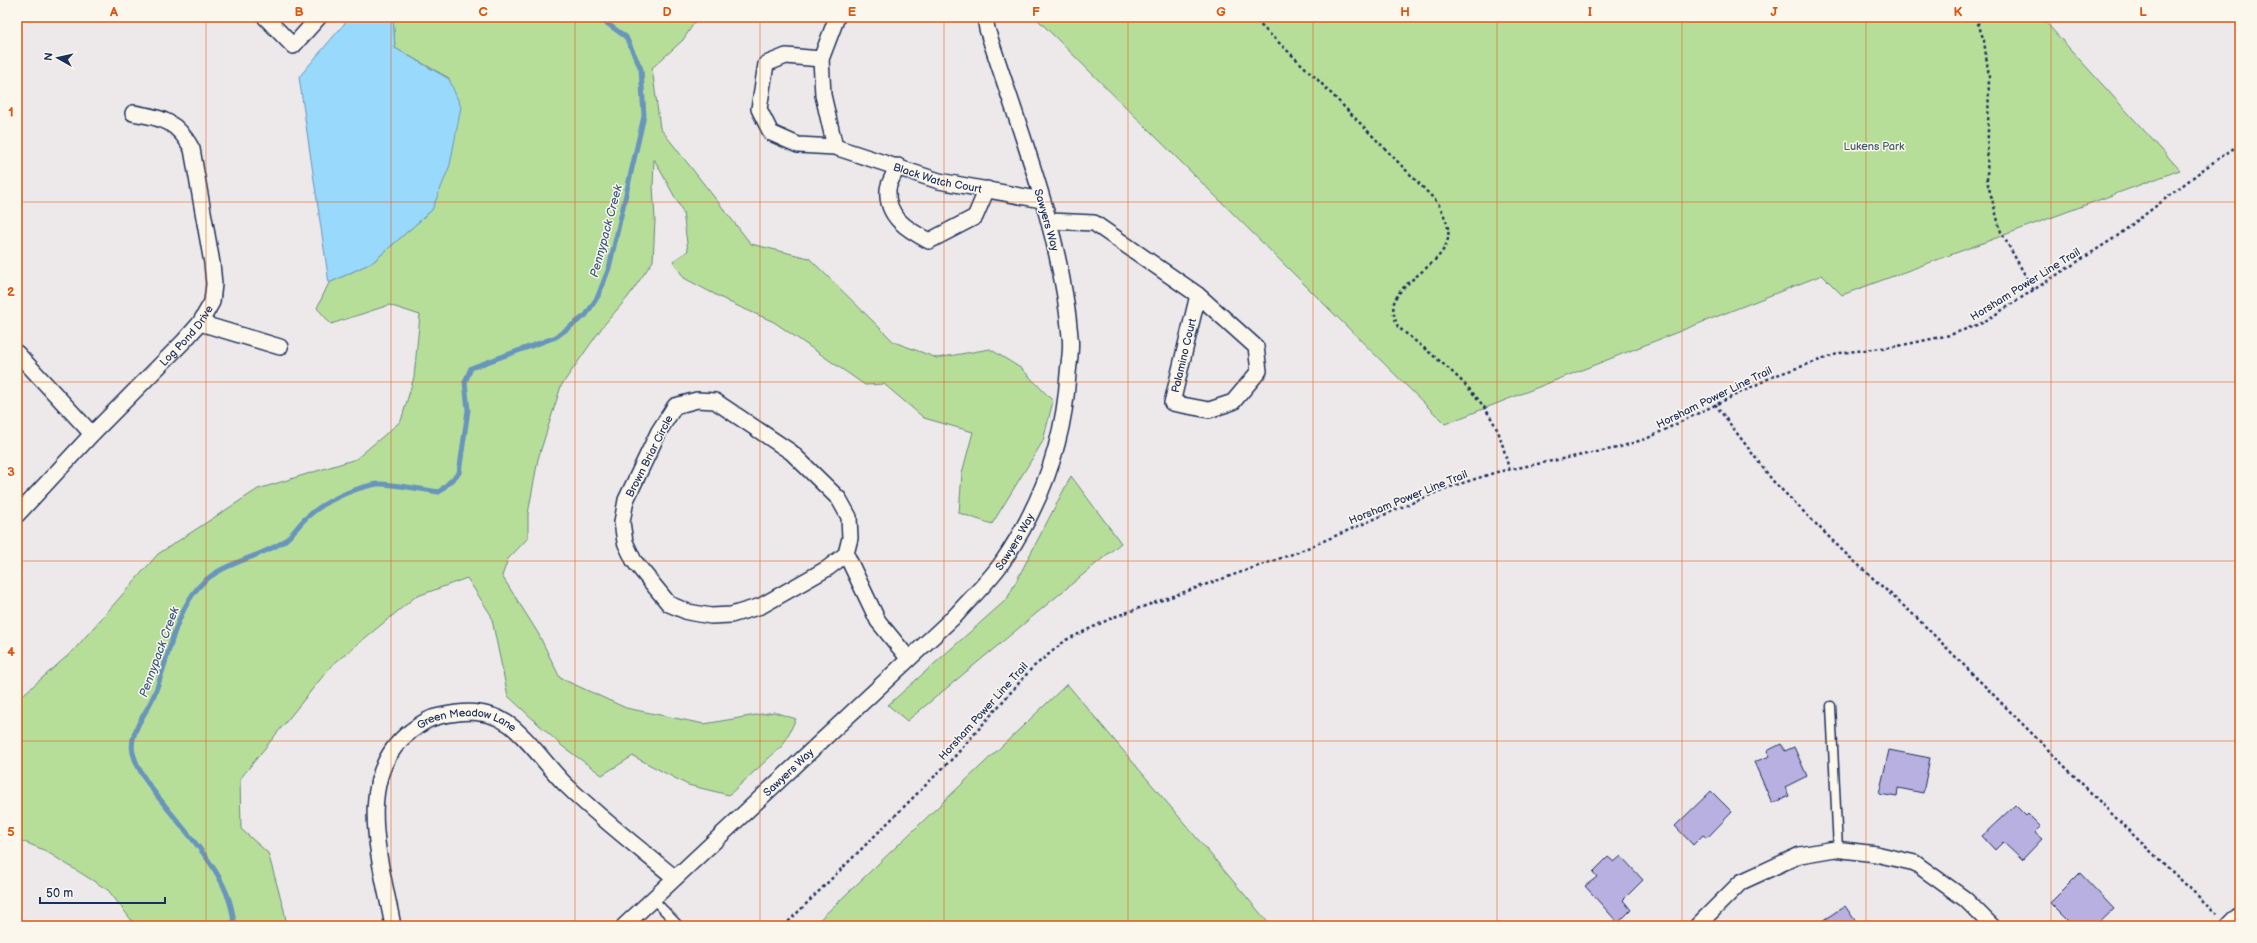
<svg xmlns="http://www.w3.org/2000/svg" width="2257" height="943" viewBox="0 0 2257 943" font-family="'Balsamiq Sans',sans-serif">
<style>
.green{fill:#b7de99;stroke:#69867c}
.water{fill:#99d9fb;stroke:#6795bc}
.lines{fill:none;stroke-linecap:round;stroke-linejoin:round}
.stream{stroke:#6795bc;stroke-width:5}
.building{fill:#b7b0e1;stroke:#1b2f5e}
.service-casing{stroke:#1b2f5e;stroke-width:11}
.minor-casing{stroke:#1b2f5e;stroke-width:18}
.tertiary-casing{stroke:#1b2f5e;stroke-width:22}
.path{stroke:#1b2f5e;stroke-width:2.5;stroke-dasharray:3 3;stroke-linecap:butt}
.service{stroke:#fbf7ec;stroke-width:8}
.minor{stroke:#fbf7ec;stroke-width:15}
.tertiary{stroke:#fbf7ec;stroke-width:19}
.grid{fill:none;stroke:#de5710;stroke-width:1;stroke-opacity:0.55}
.labels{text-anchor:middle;stroke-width:3;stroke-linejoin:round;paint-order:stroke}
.park-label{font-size:11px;fill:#425b6d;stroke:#fbf7ec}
.street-label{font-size:11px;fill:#1b2f5e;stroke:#fbf7ec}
.water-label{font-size:12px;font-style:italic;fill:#3a5a85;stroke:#fbf7ec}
.neatline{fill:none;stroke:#de5710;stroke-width:1.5}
.grid-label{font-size:13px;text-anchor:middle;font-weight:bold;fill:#de5710}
</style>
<rect width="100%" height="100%" fill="#ede9ea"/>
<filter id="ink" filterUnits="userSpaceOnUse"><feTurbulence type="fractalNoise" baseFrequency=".025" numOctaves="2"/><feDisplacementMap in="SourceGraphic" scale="8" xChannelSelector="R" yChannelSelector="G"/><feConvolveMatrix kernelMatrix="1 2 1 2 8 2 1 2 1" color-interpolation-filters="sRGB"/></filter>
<g filter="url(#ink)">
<g class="green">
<path d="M393 17H698L683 40 652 68 660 128 751 244 809 258 894 342 937 358 990 349 1022 369 1053 401 1043 441 992 524 959 513 962 473 973 432 924 418 884 384 865 385 774 322 731 303 684 278 673 261 688 251 683 212 654 159 653 186 655 220 653 261 628 297 603 326 561 386 538 459 528 514V538L508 559 502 576 538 633 560 678 626 708 704 724 774 712 796 719 783 745 729 795 688 785 633 756 602 775 562 746 508 696 491 615 467 578 415 597 331 666 240 779 241 829 268 853 284 910 287 926H136L108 890 44 850 17 839V700L73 651 158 554 258 489 356 459 401 421 414 377 420 315 389 305 331 324 317 308 329 283 373 262 432 210 449 78 395 48Z"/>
<path d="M1035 17H2041L2180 170 1842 295 1822 275 1445 424Z"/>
<path d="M1071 476 1121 543 907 721 888 705 1007 599Z"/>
<path d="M1067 684 1271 926H813Z"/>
</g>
<path class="water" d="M350 17H393L395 48 449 79 461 107 450 165 432 210 373 262 329 283 299 77Z"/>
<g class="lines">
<path class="stream" d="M234 926C232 878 191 839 163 803 151 788 138 772 133 753 128 733 147 713 154 695 168 662 172 624 193 594 214 563 253 561 283 542 292 536 298 525 306 518 323 502 353 488 377 484 388 483 425 490 439 492L459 473 468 410 465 382 471 368 556 337 586 315 598 296 609 268 644 116 641 69 626 37 598 17"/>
</g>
<g class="building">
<path d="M1781 744 1785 751 1794 747 1807 776 1785 787 1789 796 1772 803 1754 762 1770 756 1767 751Z"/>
<path d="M1889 750 1930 758 1923 793 1898 788 1897 797 1879 794Z"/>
<path d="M1711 791 1732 812 1707 838 1703 835 1693 845 1675 826Z"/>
<path d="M2015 805 2026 816 2028 814 2041 827 2035 833 2042 839 2022 860 2003 842 1995 850 1982 836Z"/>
<path d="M1621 856 1643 880 1623 900 1631 910 1618 923 1585 886 1597 877 1593 872 1608 857 1614 862Z"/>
<path d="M2080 873 2114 909 2096 926H2073L2050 903Z"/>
<path d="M1845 906 1859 926H1814Z"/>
</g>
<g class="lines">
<defs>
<g id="service">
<path d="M1831 706 1838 849"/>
<path d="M653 899 679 926"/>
</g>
<g id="minor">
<path d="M265 17 293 46 319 17"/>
<path id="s1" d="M821 59 786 56 766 64 759 109 771 133 798 145 835 147 939 181 1042 200"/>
<path d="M835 147 823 95 821 59 837 17"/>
<path d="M898 166C895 173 888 183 888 190 886 217 908 230 929 241L975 217 987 189"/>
<path id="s2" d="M1050 221 1094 223 1198 295 1256 347 1259 371 1233 402 1209 410 1172 403 1198 295"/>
<path d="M200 323 280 347"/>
<path d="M17 353 92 434"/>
<path d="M697 400 715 401 791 452 839 499 849 517 850 538 846 554 828 568 761 606 731 615 711 616 688 612 669 604 634 561 625 542 622 522 626 500 659 431 675 406Z"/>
<path id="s3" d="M17 515 92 434 184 341 200 323 212 302 214 284 212 263 192 149C177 121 163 118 133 113"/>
<path d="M846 554 878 621 908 658"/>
<path id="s4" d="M393 926C382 865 351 776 411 731 421 724 428 718 440 716 462 711 486 709 507 723 526 735 549 769 567 786 601 819 639 848 675 878"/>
<path id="s5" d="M624 926 957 614C971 598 988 582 1001 564 1041 506 1064 444 1068 374 1069 361 1072 348 1070 336 1061 232 1019 129 987 29L985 17"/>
<path d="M1697 926 1741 882 1800 855 1835 849 1876 854 1915 863 1965 899 1992 926"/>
</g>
<path id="tertiary" d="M2231 926 2240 917"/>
</defs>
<use href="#service" class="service-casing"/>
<use href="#minor" class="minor-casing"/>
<use href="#tertiary" class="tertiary-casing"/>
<g class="path">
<path d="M1252 17 1316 78 1438 203C1443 214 1450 225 1448 238 1444 264 1399 281 1394 303 1392 311 1395 319 1398 327 1434 357 1480 388 1499 434 1503 445 1506 458 1509 469"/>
<path d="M1976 17 1984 41 1989 77 1987 181 2001 232 2034 291"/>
<path d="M1715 404 1773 481 1844 552 1917 618 2127 829 2219 916"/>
<path d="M784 926 956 755 1032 668 1066 640 1114 617 1298 552 1444 489 1497 472 1617 448 1648 438 1774 376 1840 353 1898 346 1950 335 1982 323 2116 237 2205 168 2240 144"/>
</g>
<use href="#service" class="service"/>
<use href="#minor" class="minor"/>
<use href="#tertiary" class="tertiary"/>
</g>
</g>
<path class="grid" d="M206 17V926M391 17V926M575 17V926M760 17V926M944 17V926M1128 17V926M1313 17V926M1497 17V926M1682 17V926M1866 17V926M2051 17V926M17 202H2240M17 382H2240M17 561H2240M17 741H2240"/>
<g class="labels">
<g class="park-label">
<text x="1874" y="150">Lukens Park</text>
</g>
<g class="street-label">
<text dy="4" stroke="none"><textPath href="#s1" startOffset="303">Black Watch Court</textPath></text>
<text transform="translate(1047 220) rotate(74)" y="4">Sawyers Way</text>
<text transform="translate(2025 284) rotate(-32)" y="4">Horsham Power Line Trail</text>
<text dy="4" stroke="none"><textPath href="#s3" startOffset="247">Log Pond Drive</textPath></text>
<text dy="4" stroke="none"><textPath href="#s2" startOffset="425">Palamino Court</textPath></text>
<text transform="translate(1714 397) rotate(-26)" y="4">Horsham Power Line Trail</text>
<text transform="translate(649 456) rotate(-63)" y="4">Brown Briar Circle</text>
<text transform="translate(1408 497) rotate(-22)" y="4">Horsham Power Line Trail</text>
<text dy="4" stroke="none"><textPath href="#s5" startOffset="549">Sawyers Way</textPath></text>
<text transform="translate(983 711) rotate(-48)" y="4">Horsham Power Line Trail</text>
<text dy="4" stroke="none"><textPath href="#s4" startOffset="268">Green Meadow Lane</textPath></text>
<text dy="4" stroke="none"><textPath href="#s5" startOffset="225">Sawyers Way</textPath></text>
</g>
<g class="water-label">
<text transform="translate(606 231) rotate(-75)" y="4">Pennypack Creek</text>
<text transform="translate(159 652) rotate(-70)" y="4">Pennypack Creek</text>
</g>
</g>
<rect width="2257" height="943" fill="none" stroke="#fbf7ec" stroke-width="44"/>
<g transform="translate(58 58) rotate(278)" stroke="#fbf7ec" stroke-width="3" paint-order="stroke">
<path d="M0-3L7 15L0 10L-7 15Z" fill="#1b2f5e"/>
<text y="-6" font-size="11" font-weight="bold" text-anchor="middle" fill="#1b2f5e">N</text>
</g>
<path d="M40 897v6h125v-6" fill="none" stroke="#1b2f5e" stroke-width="2"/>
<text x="46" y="897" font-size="12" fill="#1b2f5e" stroke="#fbf7ec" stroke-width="3" paint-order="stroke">50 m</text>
<rect x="22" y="22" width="2213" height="899" class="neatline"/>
<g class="grid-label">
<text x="114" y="16">A</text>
<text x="299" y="16">B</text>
<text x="483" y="16">C</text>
<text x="667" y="16">D</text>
<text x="852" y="16">E</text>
<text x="1036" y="16">F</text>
<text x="1221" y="16">G</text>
<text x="1405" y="16">H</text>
<text x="1590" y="16">I</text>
<text x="1774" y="16">J</text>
<text x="1958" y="16">K</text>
<text x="2143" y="16">L</text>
<text x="11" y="116">1</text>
<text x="11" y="296">2</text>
<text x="11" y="476">3</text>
<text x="11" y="656">4</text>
<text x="11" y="836">5</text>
</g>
</svg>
